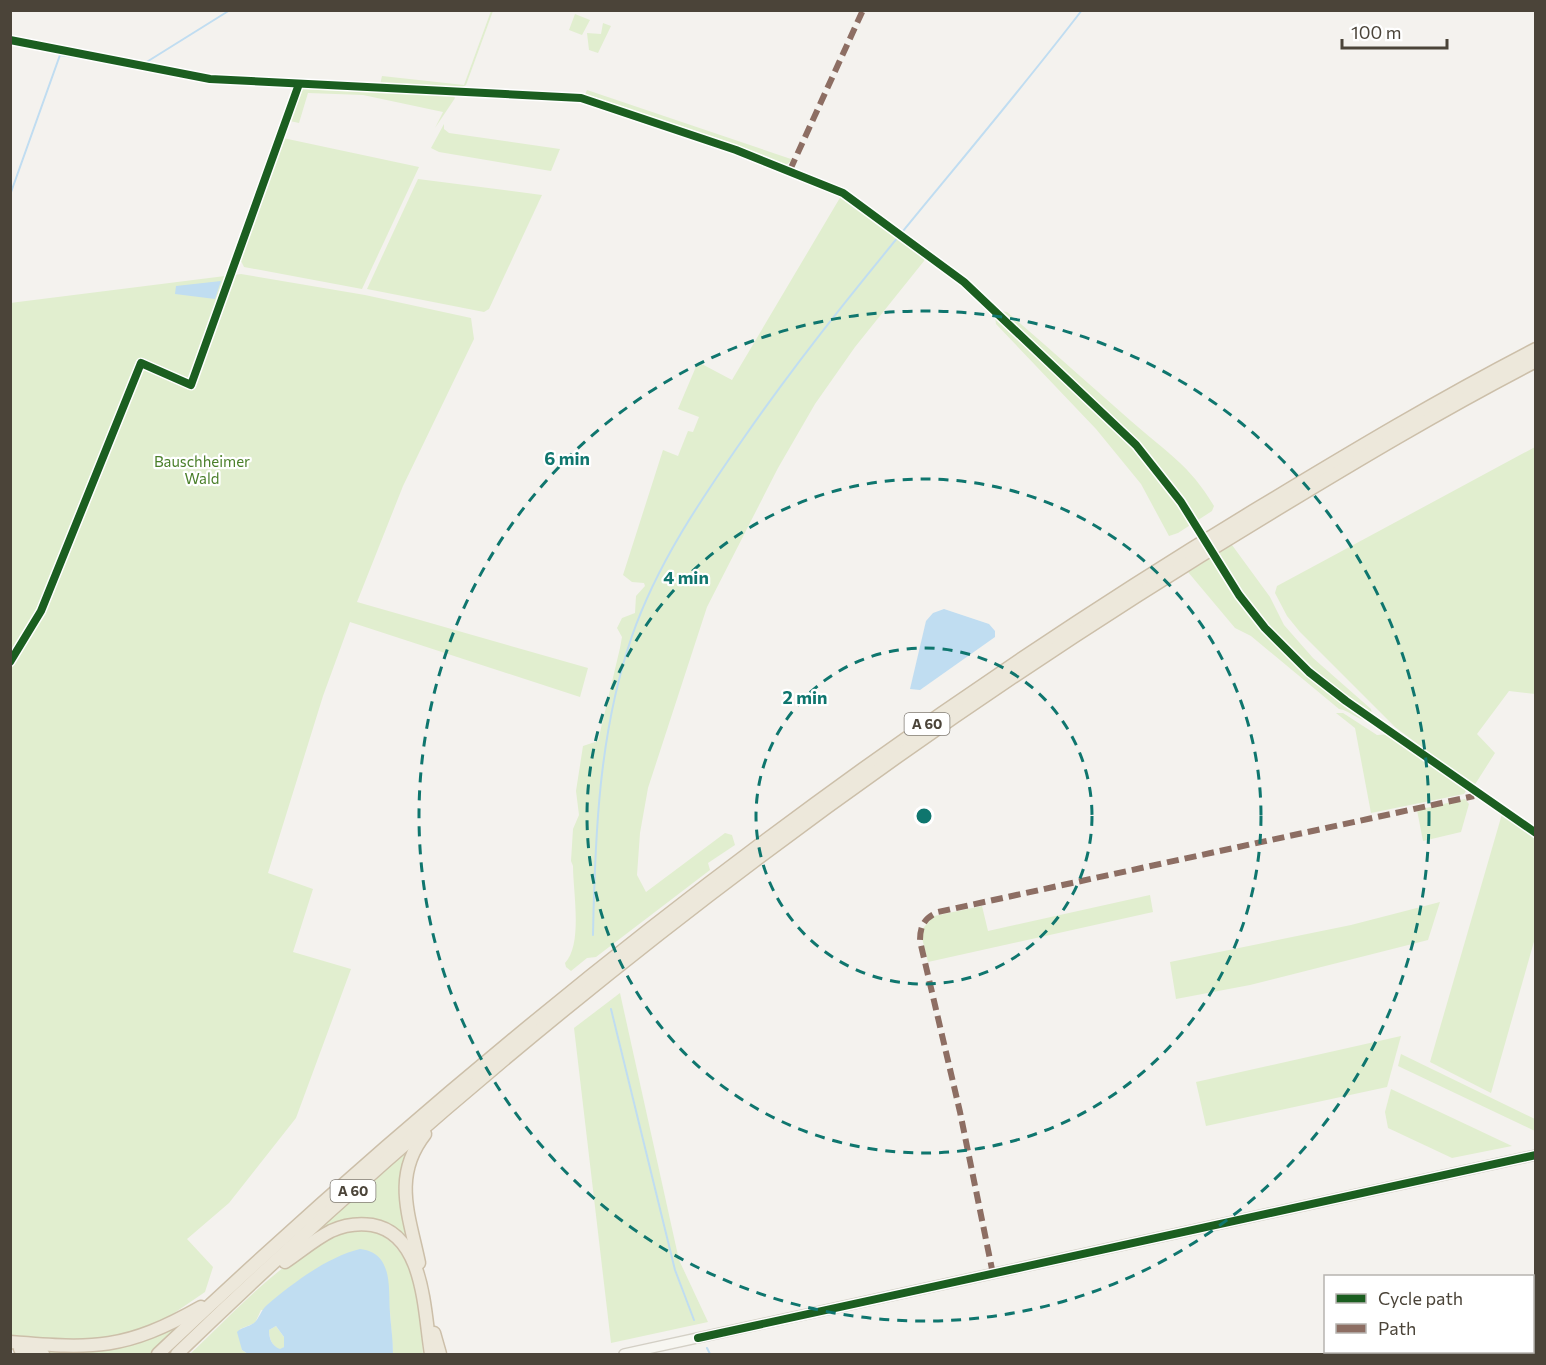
<svg xmlns="http://www.w3.org/2000/svg" width="1546" height="1365" viewBox="0 0 1546 1365" font-family="Commissioner,sans-serif">
<style>
.green{fill:#e1eecf}
.water{fill:#c0ddf1;fill-rule:evenodd}
.lines{fill:none;stroke-linecap:round;stroke-linejoin:round}
.stream{stroke:#c0ddf1;stroke-width:2}
.secondary-casing{stroke:#d3cfc5;stroke-width:12}
.highway-casing{stroke:#ccbfa9;stroke-width:15}
.secondary{stroke:#f7f6f1;stroke-width:9}
.highway{stroke:#ede8db;stroke-width:12}
.quiet{stroke:#8d6e63;stroke-width:6;stroke-dasharray:12 6;stroke-linecap:butt}
.cycleway-casing{stroke:#fff;stroke-width:11}
.cycleway{stroke:#1b5e20;stroke-width:8}
.ring{fill:none;stroke:#0f766e;stroke-width:3;stroke-dasharray:10 8}
.labels{text-anchor:middle;stroke-width:4.5;stroke-linejoin:round;paint-order:stroke}
.shield{fill:#fff;stroke:#817c74;stroke-width:1.5}
.shield-label{font-size:14px;font-weight:bold;fill:#4b4439}
.park-label{font-size:15px;fill:#4a7f2a;stroke:#fff}
.centre{fill:#0f766e;stroke:#fff;stroke-width:3}
.ring-label{font-size:18px;text-anchor:middle;font-weight:bold;fill:#0f766e;stroke:#fff;stroke-width:4.5;stroke-linejoin:round;paint-order:stroke}
</style>
<rect width="100%" height="100%" fill="#f4f2ee"/>
<g class="green">
<path d="M491 11H493L466 85 459 89 380 85 382 76 464 85Z"/>
<path d="M575 14 590 20 582 35 569 30Z"/>
<path d="M603 23 611 26 598 53 589 50 587 33 601 34Z"/>
<path d="M304 87 453 94 455 98 435 128 443 112 363 95 308 93 299 123 290 121 300 90Z"/>
<path d="M587 90 791 159V161L785 166 584 97Z"/>
<path d="M444 124V129L449 133 560 149 551 171 439 152 431 148Z"/>
<path d="M283 138 419 167 362 289 244 267 240 259Z"/>
<path d="M418 179 542 195 489 309 484 312 367 289Z"/>
<path d="M841 196 876 218 925 256 924 261 855 347 815 404 778 468 707 607 648 788 640 833 637 875 646 892 725 833 732 835 735 845 708 863 710 870 596 957 587 958 571 971 566 967 565 963C583 944 573 892 573 866L571 861 573 829 579 815 576 791 583 746 598 741 620 648 622 637 617 628 622 618 635 613 636 596 645 586 644 583 632 582 623 575 663 450 678 456 688 431 693 432 699 417 678 409 698 362 732 380Z"/>
<path d="M241 274 365 295 471 318 474 339 403 486 357 602 588 668 580 697 350 622 323 696 268 873 313 889 293 952 351 969 296 1118 229 1203 187 1239 213 1267 205 1292 164 1320 142 1330 120 1337 66 1342 11 1337 10 303Z"/>
<path d="M1001 311 1007 312C1049 348 1090 385 1131 421 1166 452 1189 464 1214 506L1212 511 1178 533 1169 536 1141 484 1096 429 996 324 995 317Z"/>
<path d="M1535 447V694L1509 691 1477 734 1495 753 1474 786 1395 727 1300 632 1287 616 1275 593 1277 586Z"/>
<path d="M1232 545 1270 597 1284 625 1313 658 1371 709 1372 714 1369 720C1357 721 1350 710 1339 709L1251 636 1235 628 1188 572Z"/>
<path d="M1336 713H1343L1377 735 1392 734 1464 787 1466 791 1464 794 1371 813 1355 728Z"/>
<path d="M1465 799 1469 804 1461 832 1423 841 1417 810Z"/>
<path d="M1502 814 1535 839V938L1491 1093 1430 1062Z"/>
<path d="M1150 895 1153 912 928 962 921 934 924 927 934 916 982 906 988 931Z"/>
<path d="M1440 902 1428 940 1250 985 1176 999 1170 962 1351 925Z"/>
<path d="M620 993 679 1260 708 1322 611 1343 574 1028Z"/>
<path d="M1401 1036 1387 1087 1206 1126 1196 1082Z"/>
<path d="M1401 1054 1535 1119V1131L1398 1066Z"/>
<path d="M1391 1089 1512 1146 1452 1158 1388 1128 1385 1112Z"/>
<path d="M417 1140 408 1156 415 1255 383 1223 312 1236Z"/>
<path d="M356 1229C417 1231 420 1308 423 1354H393L390 1312 261 1310 255 1323 240 1329 242 1350 248 1354H190C235 1312 295 1243 356 1229Z"/>
<path d="M185 1321 150 1354H48L20 1347 68 1351Z"/>
<path d="M276 1326 284 1337V1347L280 1350C272 1346 269 1339 269 1330Z"/>
</g>
<g class="water">
<path d="M221 281 215 299 175 294 176 286Z"/>
<path d="M944 609 989 624 995 631V637L920 690 910 689 926 621 933 613Z"/>
<path d="M360 1249C394 1253 388 1288 390 1313 391 1327 393 1340 393 1354H248L242 1350 237 1332C242 1327 248 1327 254 1323 259 1319 261 1310 267 1305 293 1283 327 1257 360 1249ZM276 1326 284 1337V1347L280 1349C272 1346 269 1339 269 1330Z"/>
</g>
<g class="lines">
<g class="stream">
<path d="M103 62 136 69"/>
<path d="M145 63 230 10"/>
<path d="M10 195 60 55 95 60"/>
<path d="M593 935C595 834 599 732 632 636 657 564 700 501 743 439 847 289 971 155 1082 10"/>
<path d="M611 1009 675 1270 694 1320"/>
<path d="M707 1348 710 1354"/>
</g>
<defs>
<path id="secondary" d="M624 1354 1536 1155"/>
<g id="highway">
<path d="M285 1262C300 1252 315 1239 331 1231 344 1225 358 1223 372 1225 425 1234 424 1313 431 1354"/>
<path d="M419 1263C409 1215 392 1176 425 1134"/>
<path d="M434 1333 440 1354"/>
<path d="M10 1342C95 1349 125 1350 201 1307"/>
<path d="M20 1349 43 1354"/>
<path d="M158 1354C495 1035 862 747 1260 507 1351 452 1441 398 1536 349"/>
<path d="M177 1354C506 1036 871 754 1264 517 1353 463 1443 409 1536 361"/>
</g>
</defs>
<use href="#secondary" class="secondary-casing"/>
<use href="#highway" class="highway-casing"/>
<use href="#secondary" class="secondary"/>
<use href="#highway" class="highway"/>
<g class="quiet">
<path d="M790 170 863 10"/>
<path d="M993 1274 960 1112 920 941C920 926 924 918 938 912L1474 796"/>
</g>
<defs>
<g id="cycleway">
<path d="M10 40 210 79 581 98 736 150 843 193 964 282 1136 445 1181 502 1239 595 1265 628 1309 672 1346 701 1536 833"/>
<path d="M10 662 41 611 141 363 191 385 299 84"/>
<path d="M698 1338 1536 1155"/>
</g>
</defs>
<use href="#cycleway" class="cycleway-casing"/>
<use href="#cycleway" class="cycleway"/>
</g>
<g class="ring">
<circle cx="924" cy="816" r="168"/>
<circle cx="924" cy="816" r="337"/>
<circle cx="924" cy="816" r="505"/>
</g>
<g class="labels">
<g class="shield">
<rect x="904.5" y="713" width="45" height="22" rx="4.5"/>
<rect x="330.5" y="1180" width="45" height="22" rx="4.5"/>
</g>
<g class="shield-label">
<text x="927" y="729">A 60</text>
<text x="353" y="1196">A 60</text>
</g>
<g class="park-label">
<text x="202" y="467">Bauschheimer<tspan x="202" dy="17">Wald</tspan></text>
</g>
</g>
<circle cx="924" cy="816" r="9" class="centre"/>
<g class="ring-label">
<text x="567" y="465">6 min</text>
<text x="686" y="584">4 min</text>
<text x="805" y="704">2 min</text>
</g>
<rect width="1546" height="1365" fill="none" stroke="#4b4439" stroke-width="24"/>
<rect x="1324" y="1275" width="210" height="78" fill="#ffffff" stroke="#b7b4b0" stroke-width="1.5"/>
<rect x="1336" y="1294" width="30" height="9" fill="#1b5e20" stroke="#b7b4b0" stroke-width="1.5"/>
<text x="1378" y="1305" font-size="18" fill="#4b4439">Cycle path</text>
<rect x="1336" y="1324" width="30" height="9" fill="#8d6e63" stroke="#b7b4b0" stroke-width="1.5"/>
<text x="1378" y="1335" font-size="18" fill="#4b4439">Path</text>
<path d="M1342 39v9h105v-9" fill="none" stroke="#4b4439" stroke-width="3"/>
<text x="1351" y="39" font-size="18" fill="#4b4439" stroke="#ffffff" stroke-width="4.5" paint-order="stroke">100 m</text>
</svg>
